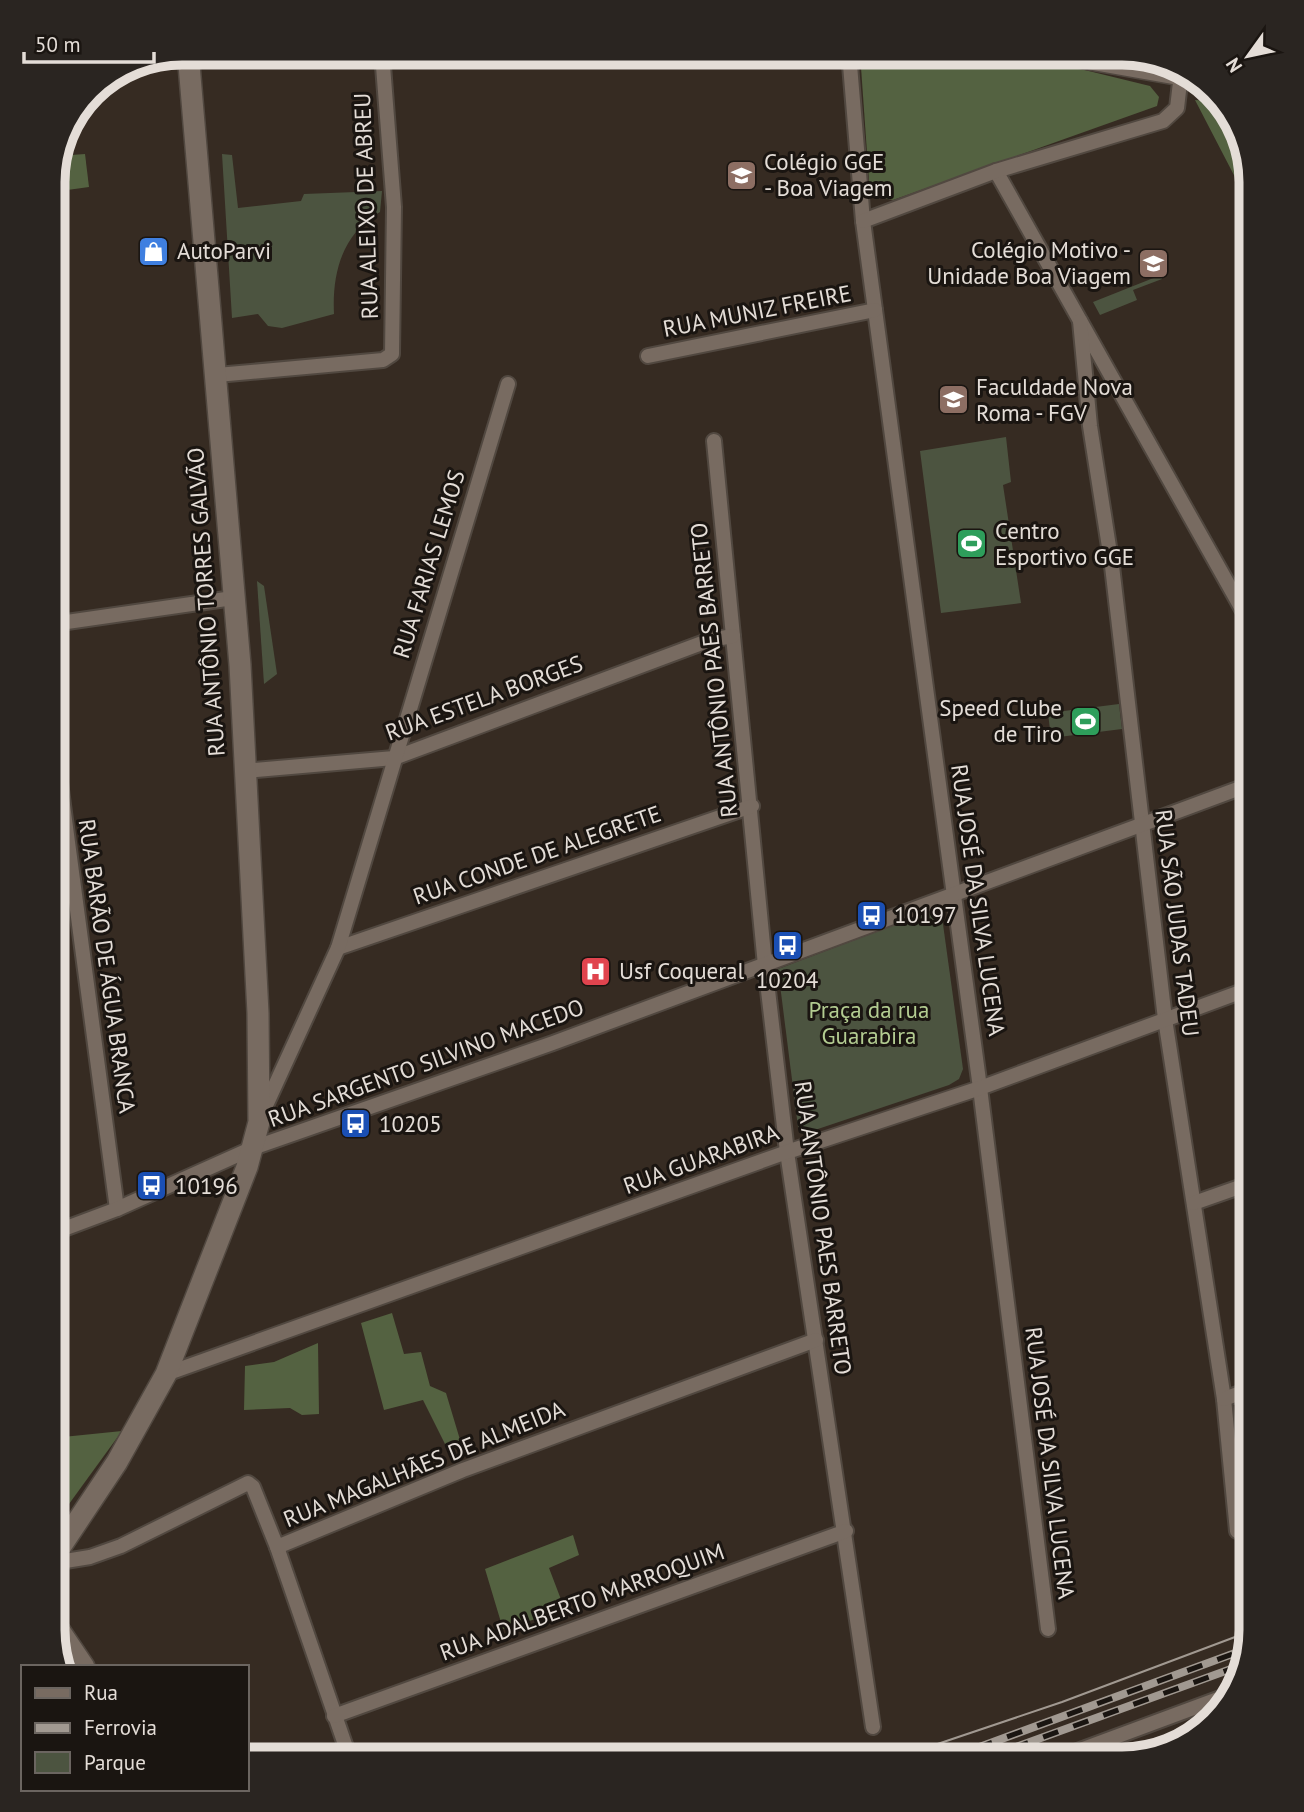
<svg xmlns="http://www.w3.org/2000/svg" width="1304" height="1812" viewBox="0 0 1304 1812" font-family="'PT Sans',sans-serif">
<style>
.green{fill:#4c5440}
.forest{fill:#546241}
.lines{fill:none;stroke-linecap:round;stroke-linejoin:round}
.street-casing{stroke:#514840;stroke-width:18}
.secondary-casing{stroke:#514840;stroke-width:24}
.street{stroke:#786b61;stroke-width:14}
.secondary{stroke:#786b61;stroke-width:21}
.tram{stroke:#a19991;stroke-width:2}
.rail-casing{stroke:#a19991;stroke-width:8}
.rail{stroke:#1a1511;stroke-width:5;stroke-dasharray:16;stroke-linecap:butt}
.labels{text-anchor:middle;stroke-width:6;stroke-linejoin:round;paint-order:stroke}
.poi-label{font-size:23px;fill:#e4ddd7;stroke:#1a1511;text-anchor:start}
.street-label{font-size:23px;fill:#e4ddd7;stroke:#1a1511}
.park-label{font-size:23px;fill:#b3cc91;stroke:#1a1511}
.rim{fill:none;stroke:#e4ddd7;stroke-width:9}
</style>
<rect width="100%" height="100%" fill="#362b22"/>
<g class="green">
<path d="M222 154 232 155 238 208 301 201 304 194 382 191 380 212C342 234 332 273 334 314L282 328 268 326 258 314 232 318Z"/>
<path d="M1161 275 1162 279 1133 290 1137 300 1100 315 1093 302Z"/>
<path d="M1006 437 1011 482 1003 485 1021 603 941 613 920 451Z"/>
<path d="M257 581 264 586 277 674 264 684Z"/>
<path d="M1119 704 1122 729 1051 738 1048 713Z"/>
<path d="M934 910 942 917 963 1069 959 1079 949 1085 803 1134 798 1127 778 969Z"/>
</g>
<g class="forest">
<path d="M860 53H988L1052 62 1150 86 1159 97 1157 106 893 200 870 195Z"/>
<path d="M1195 100C1203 101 1215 100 1222 105 1244 121 1252 181 1251 208Z"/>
<path d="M85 154 89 187 53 192 57 156Z"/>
<path d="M392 1313 404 1354 421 1352 430 1386 446 1393 461 1443 446 1446 423 1400 384 1410 361 1323Z"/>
<path d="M318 1343 319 1414 302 1415 290 1408 244 1410 245 1366 274 1362Z"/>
<path d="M122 1431 53 1526V1438Z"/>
<path d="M573 1535 579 1555 549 1568 565 1610 503 1629 485 1569Z"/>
</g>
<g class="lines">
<defs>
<g id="street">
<path d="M849 53 863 221 980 1088 1048 1629"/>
<path d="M996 171 1251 625"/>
<path d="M863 221 996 171 1163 121 1177 108 1181 74"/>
<path d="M1080 321 1090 426 1112 566 1165 1019 1224 1399 1237 1531"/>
<path d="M648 356 875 310"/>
<path d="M217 375 383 360 392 354 394 207 382 53"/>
<path d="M714 441 765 965 787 1152 873 1727"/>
<path d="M53 624 233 598"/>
<path d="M53 730 117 1209"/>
<path d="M244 771 394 758 710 640 733 636"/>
<path d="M338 948 752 806"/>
<path d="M262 1114 338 948 508 384"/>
<path d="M1194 1203 1251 1183"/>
<path d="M53 1233 117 1209 253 1148 553 1043 1251 784"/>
<path d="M166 1374 787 1152 980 1088 1251 988"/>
<path d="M1224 1399 1251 1389"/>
<path d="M277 1547 350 1759"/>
<path d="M53 1563 90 1557 121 1546 248 1483 253 1487 277 1547 463 1470 816 1340"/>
<path d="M334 1716 846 1531"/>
<path d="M1056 1759 1234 1693"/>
</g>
<g id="secondary">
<path d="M1056 53 1193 77"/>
<path d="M53 1558 117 1462 166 1374 247 1167 259 1122 258 1013 240 665 188 53"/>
<path d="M53 1621 84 1667"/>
</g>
</defs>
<use href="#street" class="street-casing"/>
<use href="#secondary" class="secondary-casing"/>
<use href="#street" class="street"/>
<use href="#secondary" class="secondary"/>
<path class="tram" d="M893 1759 1062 1702 1251 1631"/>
<defs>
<g id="rail">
<path d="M947 1759 1246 1649"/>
<path d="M983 1759 1242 1665"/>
</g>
</defs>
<use href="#rail" class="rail-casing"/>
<use href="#rail" class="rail"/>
</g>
<defs>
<symbol id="school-square" viewBox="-11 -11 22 22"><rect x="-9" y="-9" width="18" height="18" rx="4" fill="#8d6e63" stroke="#1a1511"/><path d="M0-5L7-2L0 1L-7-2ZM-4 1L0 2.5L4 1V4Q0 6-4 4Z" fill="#fff"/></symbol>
<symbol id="shop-square" viewBox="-11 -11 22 22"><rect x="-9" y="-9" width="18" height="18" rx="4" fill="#3f7fe0" stroke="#1a1511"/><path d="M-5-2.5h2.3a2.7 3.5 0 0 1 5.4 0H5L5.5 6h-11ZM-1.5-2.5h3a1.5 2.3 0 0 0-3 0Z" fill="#fff"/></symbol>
<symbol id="university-square" viewBox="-11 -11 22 22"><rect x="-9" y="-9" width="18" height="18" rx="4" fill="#8d6e63" stroke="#1a1511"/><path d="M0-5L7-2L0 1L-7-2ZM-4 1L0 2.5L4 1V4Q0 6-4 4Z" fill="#fff"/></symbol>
<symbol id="stadium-square" viewBox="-11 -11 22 22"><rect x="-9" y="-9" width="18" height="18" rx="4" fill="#2e9e5b" stroke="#1a1511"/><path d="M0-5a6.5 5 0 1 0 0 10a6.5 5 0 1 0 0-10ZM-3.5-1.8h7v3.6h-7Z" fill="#fff"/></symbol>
<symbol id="bus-square" viewBox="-11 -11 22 22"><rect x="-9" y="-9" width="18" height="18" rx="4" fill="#1a4fb4" stroke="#1a1511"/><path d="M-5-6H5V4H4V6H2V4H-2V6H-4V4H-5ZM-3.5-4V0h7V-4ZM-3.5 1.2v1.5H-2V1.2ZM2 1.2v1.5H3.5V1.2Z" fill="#fff"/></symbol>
<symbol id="hospital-square" viewBox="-11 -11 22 22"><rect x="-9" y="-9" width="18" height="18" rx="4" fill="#e0444e" stroke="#1a1511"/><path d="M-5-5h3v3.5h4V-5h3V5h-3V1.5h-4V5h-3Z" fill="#fff"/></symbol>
</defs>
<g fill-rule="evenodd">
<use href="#school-square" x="724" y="158" width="35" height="35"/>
<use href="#shop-square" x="136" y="234" width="35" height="35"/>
<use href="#school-square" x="1136" y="246" width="35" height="35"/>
<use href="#university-square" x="936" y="382" width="35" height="35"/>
<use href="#stadium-square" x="954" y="526" width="35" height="35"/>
<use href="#stadium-square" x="1068" y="704" width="35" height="35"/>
<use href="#bus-square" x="854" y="898" width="35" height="35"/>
<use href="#bus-square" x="770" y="928" width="35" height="35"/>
<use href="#hospital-square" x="578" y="954" width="35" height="35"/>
<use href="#bus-square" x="338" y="1106" width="35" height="35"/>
<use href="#bus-square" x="134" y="1168" width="35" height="35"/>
</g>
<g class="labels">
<g class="poi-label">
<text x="764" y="170">Colégio GGE<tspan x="764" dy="26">- Boa Viagem</tspan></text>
<text x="1131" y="258" text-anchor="end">Colégio Motivo -<tspan x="1131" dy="26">Unidade Boa Viagem</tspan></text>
<text x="177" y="259">AutoParvi</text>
<text x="976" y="395">Faculdade Nova<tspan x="976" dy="26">Roma - FGV</tspan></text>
<text x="995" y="539">Centro<tspan x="995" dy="26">Esportivo GGE</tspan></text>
<text x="1062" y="716" text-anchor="end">Speed Clube<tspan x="1062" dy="26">de Tiro</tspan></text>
<text x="894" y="923">10197</text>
<text x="619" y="979">Usf Coqueral</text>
<text x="787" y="988" text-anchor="middle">10204</text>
<text x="379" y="1132">10205</text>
<text x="175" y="1194">10196</text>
</g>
<g class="street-label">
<text transform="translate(366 206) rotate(-92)" y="8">RUA ALEIXO DE ABREU</text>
<text transform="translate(757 311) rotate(-11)" y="8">RUA MUNIZ FREIRE</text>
<text transform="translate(429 564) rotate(-73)" y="8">RUA FARIAS LEMOS</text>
<text transform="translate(206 602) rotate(-94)" y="8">RUA ANTÔNIO TORRES GALVÃO</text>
<text transform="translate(714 670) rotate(-96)" y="8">RUA ANTÔNIO PAES BARRETO</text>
<text transform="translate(484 698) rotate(-20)" y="8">RUA ESTELA BORGES</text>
<text transform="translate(537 855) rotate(-19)" y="8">RUA CONDE DE ALEGRETE</text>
<text transform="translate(978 900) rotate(82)" y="8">RUA JOSÉ DA SILVA LUCENA</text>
<text transform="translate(1177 923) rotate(83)" y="8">RUA SÃO JUDAS TADEU</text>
<text transform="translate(107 966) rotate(82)" y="8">RUA BARÃO DE ÁGUA BRANCA</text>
<text transform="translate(426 1063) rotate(-20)" y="8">RUA SARGENTO SILVINO MACEDO</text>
<text transform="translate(701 1159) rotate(-20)" y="8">RUA GUARABIRA</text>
<text transform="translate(823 1228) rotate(82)" y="8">RUA ANTÔNIO PAES BARRETO</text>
<text transform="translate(1050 1463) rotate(83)" y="8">RUA JOSÉ DA SILVA LUCENA</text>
<text transform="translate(424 1464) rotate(-22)" y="8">RUA MAGALHÃES DE ALMEIDA</text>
<text transform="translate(582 1602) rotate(-20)" y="8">RUA ADALBERTO MARROQUIM</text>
</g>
<g class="park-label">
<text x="869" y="1018">Praça da rua<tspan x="869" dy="26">Guarabira</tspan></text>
</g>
</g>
<path d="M0 0H1304V1812H0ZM182 65H1122A117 117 0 0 1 1239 182V1630A117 117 0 0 1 1122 1747H182A117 117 0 0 1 65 1630V182A117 117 0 0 1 182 65Z" fill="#2a2521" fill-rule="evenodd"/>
<path class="rim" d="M182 65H1122A117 117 0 0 1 1239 182V1630A117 117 0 0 1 1122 1747H182A117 117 0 0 1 65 1630V182A117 117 0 0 1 182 65Z"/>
<rect x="21" y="1665" width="228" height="126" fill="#1a1511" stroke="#6b6560" stroke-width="2"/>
<rect x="35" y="1688" width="35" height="10" fill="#786b61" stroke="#6b6560" stroke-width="2"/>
<text x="84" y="1700" font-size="21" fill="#e4ddd7">Rua</text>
<rect x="35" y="1723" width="35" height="10" fill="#a19991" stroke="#6b6560" stroke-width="2"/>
<text x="84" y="1735" font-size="21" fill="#e4ddd7">Ferrovia</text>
<rect x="35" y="1752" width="35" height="21" fill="#4c5440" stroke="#6b6560" stroke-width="2"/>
<text x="84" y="1770" font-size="21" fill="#e4ddd7">Parque</text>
<g transform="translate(1248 56) rotate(237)" stroke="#1a1511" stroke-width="5" paint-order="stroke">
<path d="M0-5L12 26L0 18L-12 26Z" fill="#e4ddd7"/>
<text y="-10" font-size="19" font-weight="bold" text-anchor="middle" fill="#e4ddd7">N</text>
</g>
<path d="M24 52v10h130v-10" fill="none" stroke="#e4ddd7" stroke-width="3.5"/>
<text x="35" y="52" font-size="21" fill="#e4ddd7" stroke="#1a1511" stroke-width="5" paint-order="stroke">50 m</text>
</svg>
